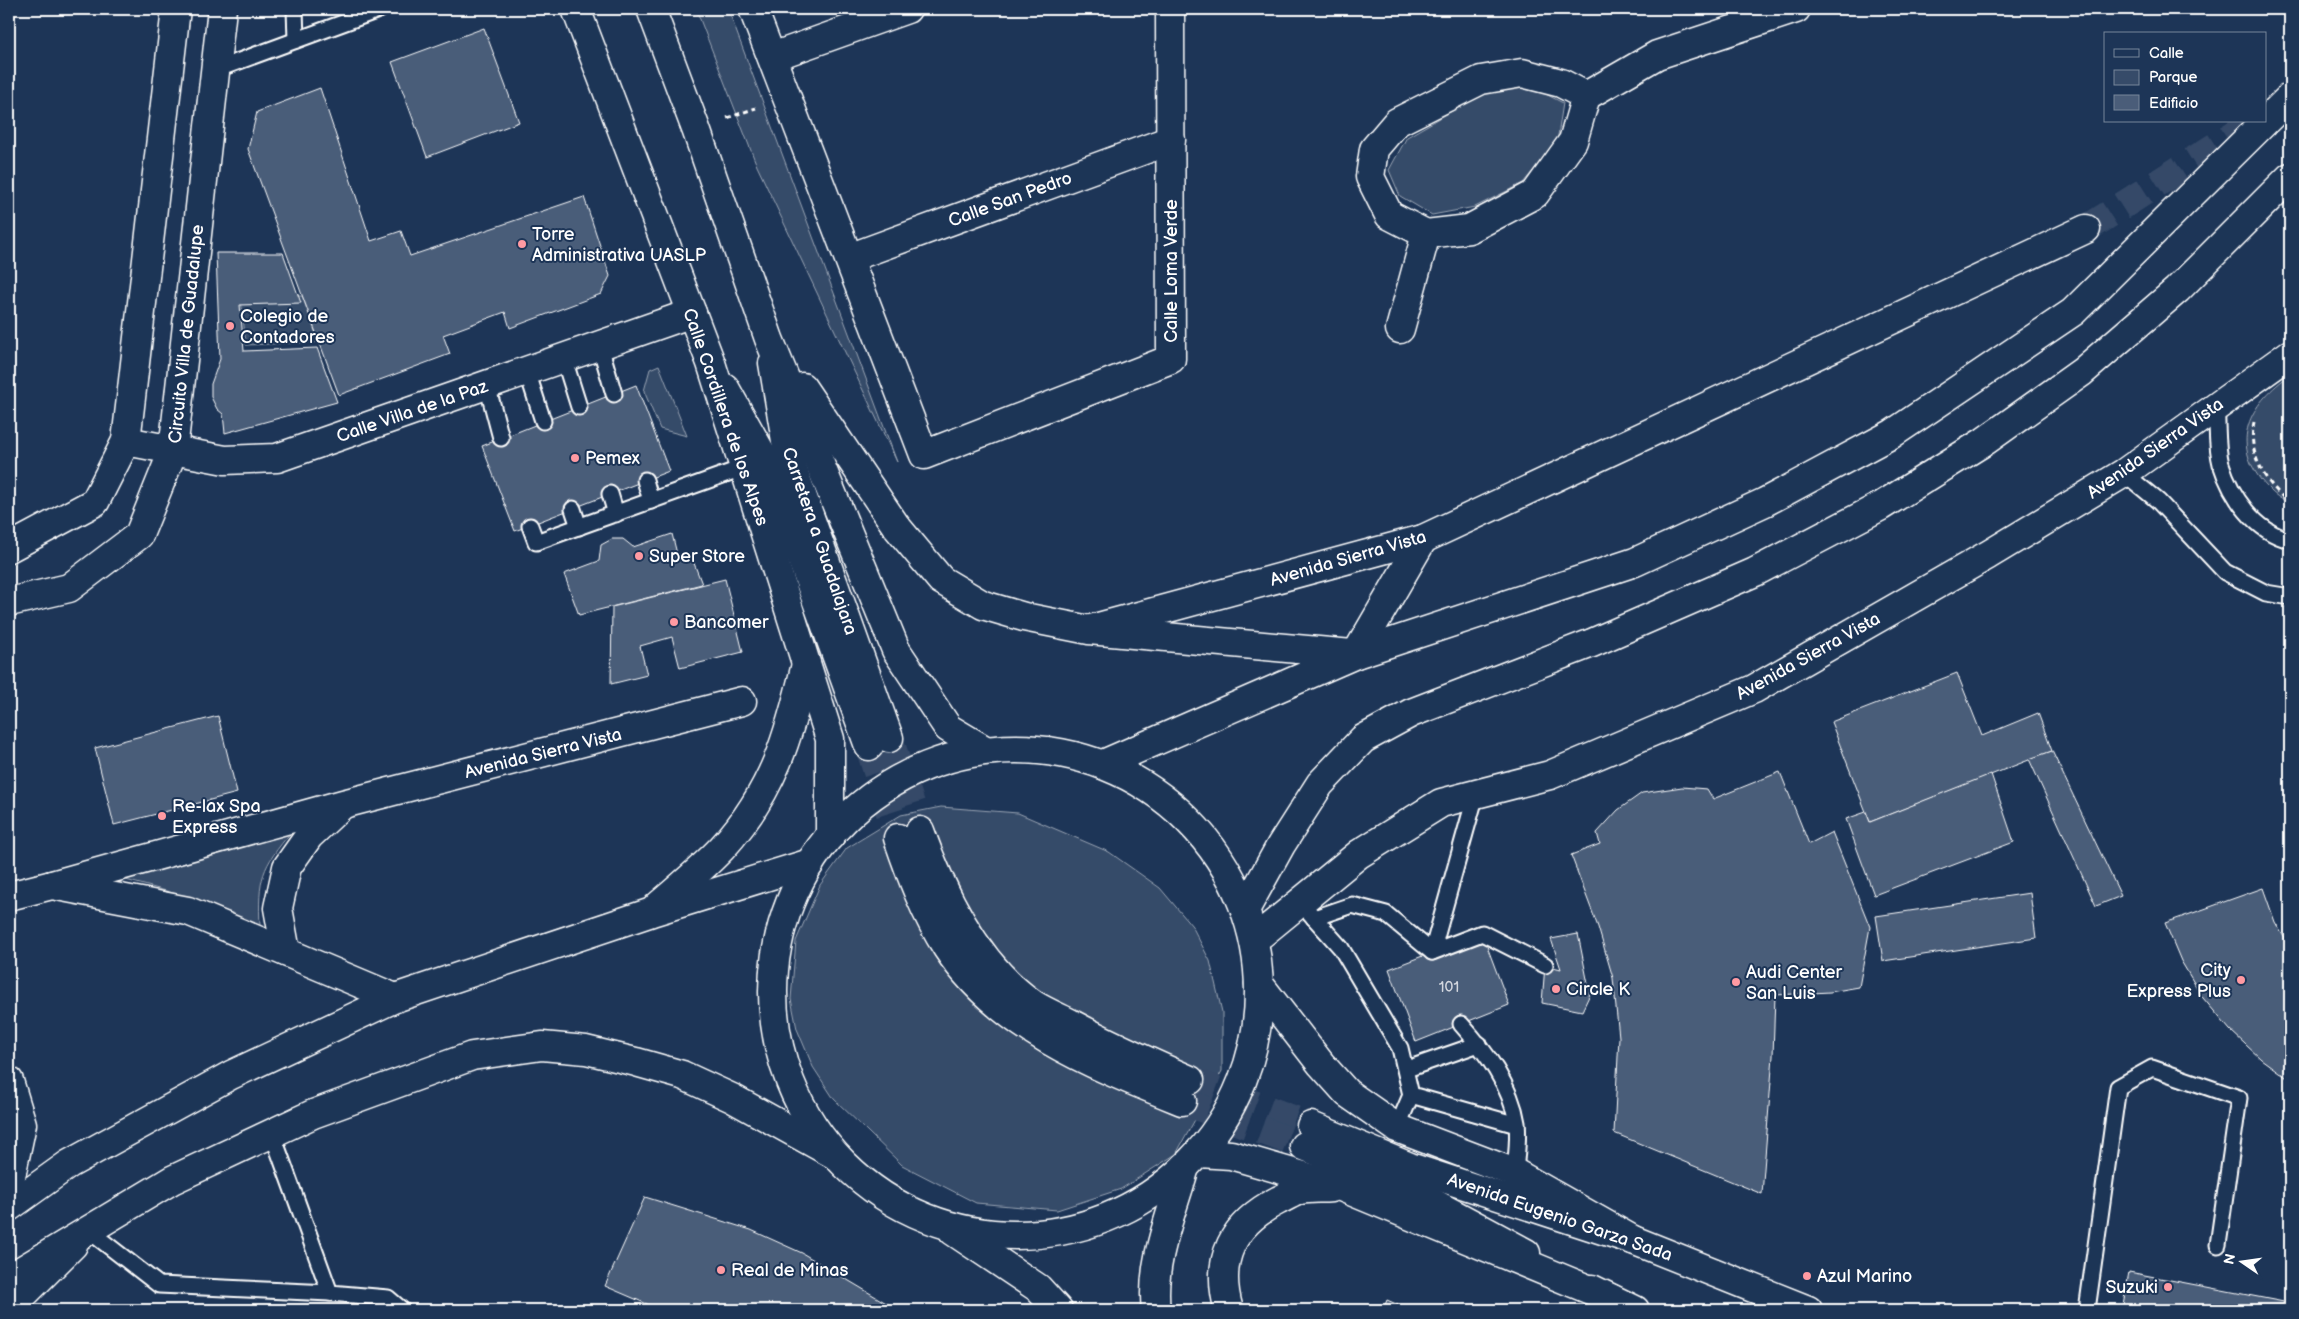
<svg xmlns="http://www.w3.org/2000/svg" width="2299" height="1319" viewBox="0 0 2299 1319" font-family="'Balsamiq Sans',sans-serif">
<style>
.green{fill:#364b69;stroke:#9aa5b4}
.building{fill:#4a5d79;stroke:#fff}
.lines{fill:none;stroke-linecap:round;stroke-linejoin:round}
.secondary-tunnel{stroke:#344968;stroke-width:28;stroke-dasharray:28 14;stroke-linecap:butt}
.lane-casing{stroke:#fff;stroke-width:19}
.street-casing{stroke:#fff;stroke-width:31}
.secondary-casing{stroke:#fff;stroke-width:31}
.primary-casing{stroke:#fff;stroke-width:31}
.highway-casing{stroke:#fff;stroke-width:31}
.path{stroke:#fff;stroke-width:3;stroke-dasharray:5 4;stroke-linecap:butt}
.lane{stroke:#1d3557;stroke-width:15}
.street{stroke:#1d3557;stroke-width:28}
.secondary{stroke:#1d3557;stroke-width:28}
.primary{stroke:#1d3557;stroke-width:28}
.highway{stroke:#1d3557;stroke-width:28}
.poi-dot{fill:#ff9aa2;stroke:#1d3557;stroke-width:2}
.labels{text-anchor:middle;stroke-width:4;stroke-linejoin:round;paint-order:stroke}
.number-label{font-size:15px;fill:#d2d6de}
.street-label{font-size:18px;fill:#fff;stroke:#1d3557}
.poi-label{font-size:18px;fill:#fff;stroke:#1d3557;text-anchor:start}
</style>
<rect width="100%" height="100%" fill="#1d3557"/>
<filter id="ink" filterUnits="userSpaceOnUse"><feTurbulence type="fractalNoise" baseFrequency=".02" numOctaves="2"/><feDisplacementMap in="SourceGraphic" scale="10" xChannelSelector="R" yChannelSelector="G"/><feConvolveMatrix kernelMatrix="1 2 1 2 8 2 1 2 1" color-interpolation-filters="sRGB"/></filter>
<g filter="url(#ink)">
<g class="green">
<path d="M696 9H728L897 462 757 166Z"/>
<path d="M1500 87 1534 88 1563 103 1557 142 1523 183 1475 207 1432 215 1400 196 1389 170 1407 137 1459 107Z"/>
<path d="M302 296 319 342 246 345 241 298Z"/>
<path d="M659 365 687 436 660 429 644 391 650 369Z"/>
<path d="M2290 375V503C2278 499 2269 490 2261 480 2229 438 2253 401 2290 375Z"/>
<path d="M941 807 1018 813 1109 852 1160 888 1192 926 1210 961 1222 1012V1071L1176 1154 1121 1189 1057 1210 976 1203 902 1165 834 1099 813 1067 797 1029 791 999 796 941 820 885 847 848 901 815Z"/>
<path d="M292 831C261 868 258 878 260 927L188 897 111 876Z"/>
</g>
<g class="building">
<path d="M484 28 519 122 427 157 392 62Z"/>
<path d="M320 88 371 241 401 231 410 256 584 197 610 276 601 294 510 328 505 312 443 335 450 354 339 395 248 149 257 112Z"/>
<path d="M216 253H283L301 303 240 305 244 351 317 348 337 402 225 433 223 414 217 409 211 397V384L220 359Z"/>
<path d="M636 385 669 471 515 531 482 446Z"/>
<path d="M672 534 677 554 692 558 702 584 579 615 564 574 599 561 601 545 612 539H623L633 547Z"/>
<path d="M725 579 743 652 680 668 672 637 640 646 647 675 611 684 612 607Z"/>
<path d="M1957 673 1982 736 2038 713 2052 751 1870 822 1831 722Z"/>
<path d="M218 716 237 793 114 825 95 748Z"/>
<path d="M2052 751 2121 896 2096 906 2029 759Z"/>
<path d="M1780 772 1809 844 1832 832 1870 927 1859 987 1830 992 1775 995 1773 1056 1762 1194 1614 1133 1619 1037 1613 978 1598 927 1571 855 1600 844 1597 833 1618 810 1642 793 1682 787 1707 789 1713 799Z"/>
<path d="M1991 774 2014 842 1874 895 1846 819 1866 812 1870 822Z"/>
<path d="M2263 888 2275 922 2290 947V1080L2261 1059 2230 1030 2203 998 2181 961 2165 923Z"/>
<path d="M2030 893 2036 938 1883 961 1876 916Z"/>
<path d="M1482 933 1509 1005 1416 1042 1389 969Z"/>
<path d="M1578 934 1590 994 1582 1011 1542 1003 1545 965 1561 969 1551 939Z"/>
<path d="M645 1197 751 1230 802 1253 893 1307 892 1310H661L605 1286Z"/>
<path d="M2129 1272 2289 1303 2287 1310H2122Z"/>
<path d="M1387 1300 1410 1310H1383Z"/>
</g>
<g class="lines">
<g class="secondary-tunnel">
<path d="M2086 229 2255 121"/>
<path d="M889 738 920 831"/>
<path d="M869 746 898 838"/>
<path d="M1190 1080 1311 1126"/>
<path d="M1182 1101 1304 1146"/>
</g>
<defs>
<g id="lane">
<path d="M295 9 296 40"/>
<path d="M215 70 381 9"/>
<path d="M600 346 614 394"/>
<path d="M564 359 579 407"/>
<path d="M527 371 543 421"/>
<path d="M487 385 501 438"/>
<path d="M2216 406C2218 425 2216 446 2221 464 2231 496 2255 532 2290 540"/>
<path d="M2124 473 2158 501 2225 572 2266 593 2290 597"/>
<path d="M645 480 651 501"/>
<path d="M610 494 616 514"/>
<path d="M573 509 579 527"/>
<path d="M530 526 536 542 745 467"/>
<path d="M1476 794 1432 952 1482 933 1545 965"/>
<path d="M1300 902 1341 948 1400 1048 1411 1095 1397 1128"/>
<path d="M1314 918 1352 905 1386 914 1432 952"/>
<path d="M1461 1024C1486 1052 1511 1085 1517 1123 1519 1139 1516 1157 1515 1173"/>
<path d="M1407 1069 1479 1044"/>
<path d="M1411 1095 1517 1125"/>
<path d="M272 1133 330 1293 388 1298 402 1310"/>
<path d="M88 1230 159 1285 330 1293"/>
<path d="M2087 1310 2118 1087 2152 1068 2239 1098 2218 1245"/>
</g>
<g id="street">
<path d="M753 9 924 455 1171 359 1170 9"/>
<path d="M772 57 907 9"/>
<path d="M1586 96 1561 83 1522 73 1481 80 1397 122 1374 149 1370 177 1389 215 1426 234 1469 229 1535 194 1573 141 1586 96 1657 55 1796 9"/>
<path d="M849 258 1171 140"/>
<path d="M1400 329 1426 234"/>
<path d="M126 441 225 460 277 458 692 313"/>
<path d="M9 548 95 502 126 441 176 9"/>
<path d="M9 602 69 588 139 535 173 451 222 9"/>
<path d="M52 885 343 804 742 701"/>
<path d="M286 952 278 908 287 867 309 836 341 806"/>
</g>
<g id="secondary">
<path d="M773 363 789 459 889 738"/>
<path d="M725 388 768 465 869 746"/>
<path d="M1091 629 1423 539 2086 229"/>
<path d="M920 831C942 893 977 965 1033 1004 1044 1011 1058 1017 1070 1023 1109 1044 1149 1062 1190 1080"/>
<path d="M898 838C911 876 925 914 947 948 1001 1030 1095 1066 1182 1101"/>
<path d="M9 896 52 885 188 911 395 998"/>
<path d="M1254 940 1359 854 1441 803 1550 775 1754 689 1988 555 2124 473 2290 354"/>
<path d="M9 1081 22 1124 9 1186"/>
<path d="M1311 1126 1410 1167 1633 1240 1808 1310"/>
<path d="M1304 1146 1400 1185 1526 1253"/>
<path d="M1592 1289 1635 1310"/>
<path d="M9 1309 73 1245"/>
</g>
<g id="primary">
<path d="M657 907C679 888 702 869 722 848 774 791 789 736 806 664"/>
<path d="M9 1207 69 1164 231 1075 395 998 652 912 810 863"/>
<path d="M9 1278 172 1180 313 1114 472 1056 542 1046 586 1050 636 1062 682 1075 732 1098 835 1155"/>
</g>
<g id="highway">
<path d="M576 9 711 363 830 739V836"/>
<path d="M651 9 696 129 769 339 896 650 948 728 985 750"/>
<path d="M802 387 896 526 941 580 983 605 1024 617 1089 630 1352 654"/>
<path d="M1356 654 1423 539"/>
<circle cx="1016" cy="992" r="243"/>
<path d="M1103 764 1356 654 1635 562 1765 502 1892 434 2073 312 2290 97"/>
<path d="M1245 910 1281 845 1320 784 1363 739 1411 713 1592 643 1755 572 1881 506 1985 441 2082 372 2177 290 2290 177"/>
<path d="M1259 984 1321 1064 1347 1093 1397 1128 1515 1173 1633 1240"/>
<path d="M1199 1153 1231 1155 1341 1187 1612 1299"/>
<path d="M953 1231 1038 1288 1058 1310"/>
<path d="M1156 1310C1150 1262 1172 1213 1185 1167"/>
<path d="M1229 1310C1214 1259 1233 1223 1279 1200 1286 1197 1293 1192 1300 1190 1310 1188 1321 1189 1331 1188"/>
</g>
</defs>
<use href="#lane" class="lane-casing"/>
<use href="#street" class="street-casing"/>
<use href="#secondary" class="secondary-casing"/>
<use href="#primary" class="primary-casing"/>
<use href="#highway" class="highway-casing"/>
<g class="path">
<path d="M727 118 756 108"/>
<path d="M2254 422C2247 454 2265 483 2290 503"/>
</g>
<use href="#lane" class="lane"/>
<use href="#street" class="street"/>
<use href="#secondary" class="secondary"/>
<use href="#primary" class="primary"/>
<use href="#highway" class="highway"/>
</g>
</g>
<g class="poi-dot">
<circle cx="522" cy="244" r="5"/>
<circle cx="230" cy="326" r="5"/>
<circle cx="575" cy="458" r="5"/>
<circle cx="639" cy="556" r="5"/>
<circle cx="674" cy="622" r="5"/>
<circle cx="162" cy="816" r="5"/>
<circle cx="2241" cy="980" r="5"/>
<circle cx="1736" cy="982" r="5"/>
<circle cx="1556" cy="989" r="5"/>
<circle cx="721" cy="1270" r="5"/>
<circle cx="1807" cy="1276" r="5"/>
<circle cx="2168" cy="1287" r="5"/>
</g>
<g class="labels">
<g class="number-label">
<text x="1449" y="992">101</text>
</g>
<g class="street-label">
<text transform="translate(1010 199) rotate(-20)" y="6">Calle San Pedro</text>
<text transform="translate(1171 271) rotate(-90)" y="6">Calle Loma Verde</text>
<text transform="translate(186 334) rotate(-84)" y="6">Circuito Villa de Guadalupe</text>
<text transform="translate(412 411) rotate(-19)" y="6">Calle Villa de la Paz</text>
<text transform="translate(726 417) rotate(71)" y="6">Calle Cordillera de los Alpes</text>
<text transform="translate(2155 448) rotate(-35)" y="6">Avenida Sierra Vista</text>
<text transform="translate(820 541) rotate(71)" y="6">Carretera a Guadalajara</text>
<text transform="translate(1348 558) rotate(-16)" y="6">Avenida Sierra Vista</text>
<text transform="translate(1808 656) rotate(-29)" y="6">Avenida Sierra Vista</text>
<text transform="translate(543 753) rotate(-14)" y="6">Avenida Sierra Vista</text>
<text transform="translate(1560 1217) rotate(19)" y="6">Avenida Eugenio Garza Sada</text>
</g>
<g class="poi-label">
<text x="532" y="240">Torre<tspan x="532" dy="21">Administrativa UASLP</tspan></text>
<text x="240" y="322">Colegio de<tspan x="240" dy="21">Contadores</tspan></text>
<text x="585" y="464">Pemex</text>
<text x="649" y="562">Super Store</text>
<text x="684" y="628">Bancomer</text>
<text x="172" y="812">Re-lax Spa<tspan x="172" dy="21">Express</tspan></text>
<text x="2231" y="976" text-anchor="end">City<tspan x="2231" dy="21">Express Plus</tspan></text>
<text x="1746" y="978">Audi Center<tspan x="1746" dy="21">San Luis</tspan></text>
<text x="1566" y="995">Circle K</text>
<text x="731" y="1276">Real de Minas</text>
<text x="1817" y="1282">Azul Marino</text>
<text x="2158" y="1293" text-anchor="end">Suzuki</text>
</g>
</g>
<rect width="2299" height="1319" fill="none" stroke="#1d3557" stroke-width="30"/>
<rect x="15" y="15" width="2269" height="1289" fill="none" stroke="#fff" stroke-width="2" filter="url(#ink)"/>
<rect x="2104" y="32" width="162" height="90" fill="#1d3557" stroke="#77869a"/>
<rect x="2114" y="49" width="25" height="8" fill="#1d3557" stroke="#77869a"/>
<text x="2149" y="58" font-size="15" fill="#ffffff">Calle</text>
<rect x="2114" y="70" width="25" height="15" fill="#364b69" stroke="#77869a"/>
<text x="2149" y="82" font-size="15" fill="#ffffff">Parque</text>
<rect x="2114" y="95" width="25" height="15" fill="#4a5d79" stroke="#77869a"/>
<text x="2149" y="108" font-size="15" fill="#ffffff">Edificio</text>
<g transform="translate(2242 1262) rotate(283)" stroke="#1d3557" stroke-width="4" paint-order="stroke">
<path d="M0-4L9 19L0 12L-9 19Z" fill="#ffffff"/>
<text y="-8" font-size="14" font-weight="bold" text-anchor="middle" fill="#ffffff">N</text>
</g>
</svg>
